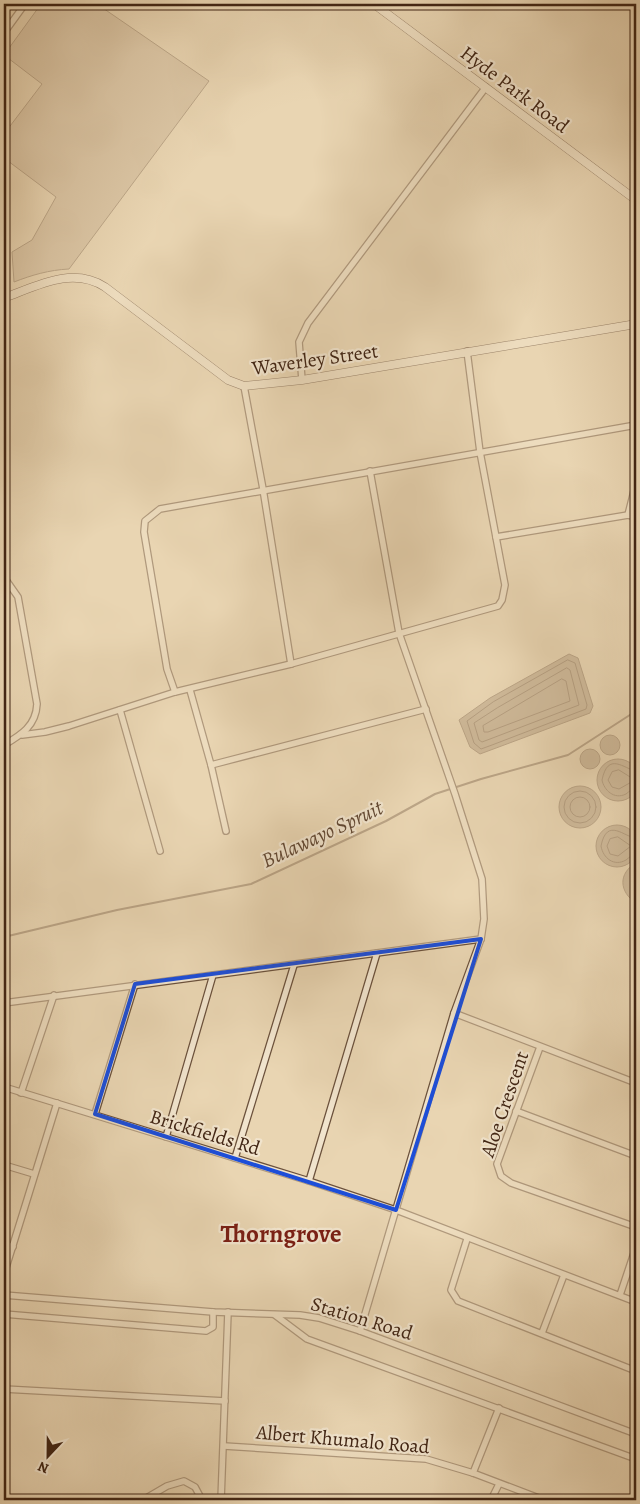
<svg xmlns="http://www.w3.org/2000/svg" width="640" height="1504" viewBox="0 0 640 1504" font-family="Alegreya,serif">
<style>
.green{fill:#ccb797;stroke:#866e56}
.water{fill:#b0997c;stroke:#846b52}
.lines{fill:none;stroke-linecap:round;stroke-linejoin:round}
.shore{stroke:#785f48;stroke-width:1}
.stream{stroke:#846b52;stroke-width:2}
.street-casing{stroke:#6b513c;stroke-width:8}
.secondary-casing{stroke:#412514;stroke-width:9}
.street{stroke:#f1e4cd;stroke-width:5.5}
.secondary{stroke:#f1e4cd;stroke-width:8}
.marked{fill:none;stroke:#1d4ed8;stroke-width:4;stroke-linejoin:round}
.labels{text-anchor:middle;stroke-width:4.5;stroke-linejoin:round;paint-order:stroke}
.street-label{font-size:20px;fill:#412514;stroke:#f1e4cd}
.water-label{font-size:21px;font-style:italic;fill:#624833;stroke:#f1e4cd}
.district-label{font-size:25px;font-weight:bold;fill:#7a1f14;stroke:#f1e4cd}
</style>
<rect width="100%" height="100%" fill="#e9d5b2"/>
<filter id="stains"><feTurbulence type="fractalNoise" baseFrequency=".004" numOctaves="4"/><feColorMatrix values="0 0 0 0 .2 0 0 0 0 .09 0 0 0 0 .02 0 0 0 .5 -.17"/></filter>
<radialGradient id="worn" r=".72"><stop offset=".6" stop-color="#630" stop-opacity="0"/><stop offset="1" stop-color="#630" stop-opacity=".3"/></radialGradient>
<path class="green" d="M41 4H97L209 81 69 269C49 270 32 275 14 282L12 252 32 240 56 197 4 158V134L42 84 4 55Z"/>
<g class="water">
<path d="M569 654 578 658 593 706 590 713 480 754 470 747 459 720 490 698Z"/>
<circle cx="610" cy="745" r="10"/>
<circle cx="590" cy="759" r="10"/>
<circle cx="618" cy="780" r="21"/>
<circle cx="580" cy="807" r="21"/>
<circle cx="617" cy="846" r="21"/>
<path d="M636 863V903C619 892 618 873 636 863Z"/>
</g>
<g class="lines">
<g class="shore">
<path d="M568 660 575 663 587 705 586 709 492 745 481 749 474 743 467 721 493 702Z"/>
<path d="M567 668 570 670 579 705 490 739 482 742 479 740 474 723 497 708Z"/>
<path d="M562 679 566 681 570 701 488 732H484L483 726Z"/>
<path d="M619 770 635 780 619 789 612 787 608 780 612 772Z"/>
<path d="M636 771C624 769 608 751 602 780 604 790 614 800 626 794 630 791 631 789 636 788"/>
<circle cx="580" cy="807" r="16"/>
<circle cx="580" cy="807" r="10"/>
<path d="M618 837 631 846 618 856 610 854 607 846 610 839Z"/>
<path d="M636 838C625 838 607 816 601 846 603 858 614 867 626 860 630 857 631 855 636 854"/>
</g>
<path class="stream" d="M4 937 117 910 251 884 386 821 435 794 481 779 568 755 636 711"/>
<defs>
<g id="street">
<path d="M4 33 25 4"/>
<path d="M302 380 299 342 308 323 486 87"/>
<path d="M244 386 263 489 291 664"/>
<path d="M628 515 636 483"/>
<path d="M496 537 628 515 636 517"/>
<path d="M4 577 18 597 37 704C36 726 21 735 4 745"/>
<path d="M190 690 211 765 226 831"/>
<path d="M175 692 167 669 144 532 145 521 160 509 636 425"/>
<path d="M120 710 160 851"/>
<path d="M22 735 45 732 69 726 175 692 291 664 498 606 502 600 505 585 480 452 467 351"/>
<path d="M211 765 426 709"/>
<path d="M4 1003 481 939"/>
<path d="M454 1013 636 1083"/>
<path d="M540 1047 497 1164 501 1176 511 1183 636 1227"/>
<path d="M4 1087 309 1181 396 1210 636 1302"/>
<path d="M21 1093 54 995"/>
<path d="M516 1111 636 1156"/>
<path d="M95 1114 135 984"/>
<path d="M166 1137 213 975"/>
<path d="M235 1158 294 965"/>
<path d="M4 1165 34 1174"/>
<path d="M309 1181 377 953"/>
<path d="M467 1239 451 1290 458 1301 636 1371"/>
<path d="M4 1244 13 1247"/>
<path d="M4 1274 57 1103"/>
<path d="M4 1295 213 1312 300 1315 319 1318 360 1331 636 1434"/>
<path d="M620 1295 636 1247"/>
<path d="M4 1314 206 1331 213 1327V1312"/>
<path d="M275 1315 307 1339 636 1459"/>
<path d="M360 1331 454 1013 481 939 484 919 482 879 455 794 399 633 370 471"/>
<path d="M542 1333 564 1275"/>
<path d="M4 1389 225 1401"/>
<path d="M224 1446 426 1459 473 1473 544 1500"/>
<path d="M473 1473 499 1408"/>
<path d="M143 1500 167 1486 184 1481 195 1487 202 1500"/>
<path d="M221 1500 228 1312"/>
<path d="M491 1500 499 1484"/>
</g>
<g id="secondary">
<path d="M374 4 636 200"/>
<path d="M4 298C37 286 72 266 105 287L228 380 244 386 302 380 636 324"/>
</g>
</defs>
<use href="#street" class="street-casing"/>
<use href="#secondary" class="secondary-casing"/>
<use href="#street" class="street"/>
<use href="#secondary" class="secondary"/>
</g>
<path d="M0 0H640V1504H0ZM481 939 396 1210 95 1114 135 984Z" fill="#e9d5b2" fill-opacity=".55" fill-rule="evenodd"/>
<path class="marked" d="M481 939 396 1210 95 1114 135 984Z"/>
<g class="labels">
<g class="street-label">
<text transform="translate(515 89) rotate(37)" y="7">Hyde Park Road</text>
<text transform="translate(315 359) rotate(-8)" y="7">Waverley Street</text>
<text transform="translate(504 1104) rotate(-71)" y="7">Aloe Crescent</text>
<text transform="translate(205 1132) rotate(17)" y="7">Brickfields Rd</text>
<text transform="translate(362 1318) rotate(17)" y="7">Station Road</text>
<text transform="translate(343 1439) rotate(5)" y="7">Albert Khumalo Road</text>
</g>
<g class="water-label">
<text transform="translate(322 834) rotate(-25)" y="7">Bulawayo Spruit</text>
</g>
<g class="district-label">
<text x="281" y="1242">Thorngrove</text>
</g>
</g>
<rect width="640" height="1504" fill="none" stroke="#e9d5b2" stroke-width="20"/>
<rect x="5" y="5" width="630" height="1494" fill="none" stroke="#412514" stroke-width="2.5"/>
<rect x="10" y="10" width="620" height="1484" fill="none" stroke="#412514"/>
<g transform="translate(48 1456) rotate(202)" stroke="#f1e4cd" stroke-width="4" paint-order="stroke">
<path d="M0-4L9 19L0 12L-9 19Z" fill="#412514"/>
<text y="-8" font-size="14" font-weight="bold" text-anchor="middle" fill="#412514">N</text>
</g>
<rect width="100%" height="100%" filter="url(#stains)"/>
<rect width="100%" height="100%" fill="url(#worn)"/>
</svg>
